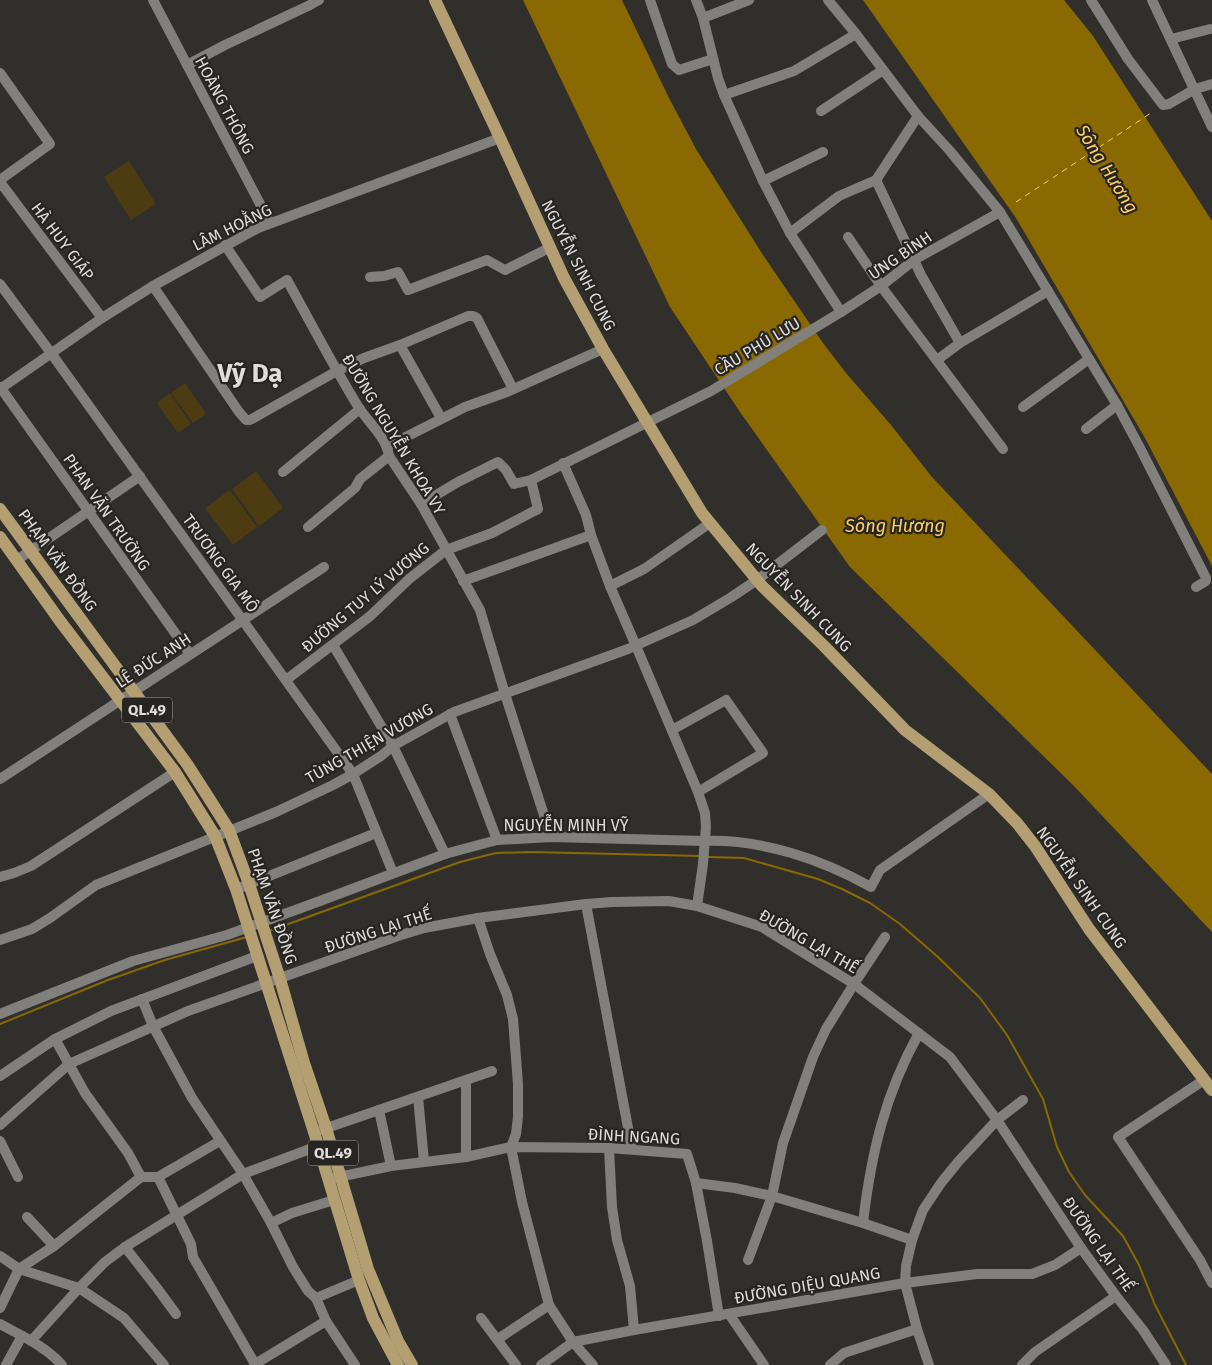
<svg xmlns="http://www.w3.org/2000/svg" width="1212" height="1365" viewBox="0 0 1212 1365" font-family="'Fira Sans',sans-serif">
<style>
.green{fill:#4d3c12}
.water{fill:#8a6901}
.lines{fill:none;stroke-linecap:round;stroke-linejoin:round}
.stream{stroke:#8a6901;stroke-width:2}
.ferry{stroke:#ffd05f;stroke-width:1;stroke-dasharray:6 5;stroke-linecap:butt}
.minor{stroke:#82807c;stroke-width:10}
.major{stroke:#b39f72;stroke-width:12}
.labels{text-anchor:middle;stroke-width:4.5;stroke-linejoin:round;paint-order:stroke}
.shield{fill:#272522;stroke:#a8a6a4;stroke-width:1}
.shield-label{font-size:15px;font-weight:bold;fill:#dfdedc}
.street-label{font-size:16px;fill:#dfdedc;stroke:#272522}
.water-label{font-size:18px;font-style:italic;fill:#ffd05f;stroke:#272522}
.town-label{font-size:26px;font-weight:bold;fill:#dfdedc;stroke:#272522}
</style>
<rect width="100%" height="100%" fill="#312f2c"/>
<g class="green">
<path d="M129 161 156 204 131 220 104 177Z"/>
<path d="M185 383 206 414 193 423 171 393Z"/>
<path d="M170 393 191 424 178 433 157 403Z"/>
<path d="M256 471 283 508 259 526 232 489Z"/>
<path d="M230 490 257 527 233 545 205 508Z"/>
</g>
<g class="water">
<path d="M523 0H622L668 96 696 149 763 255 823 343 846 373 891 425 932 477 1212 774V932L1074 786 850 567 740 412 670 307Z"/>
<path d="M863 0H1064L1093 36 1212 221V566L1145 438 1016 218Z"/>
</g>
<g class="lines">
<g class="stream">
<path d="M708 857 744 858 818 879 842 889 870 903 900 924 938 957 980 998 1007 1035 1043 1099 1057 1147 1069 1172 1085 1195 1123 1236 1139 1265 1155 1305 1186 1365"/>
<path d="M269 931 460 862 496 853 531 852 701 856"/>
<path d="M0 1024 108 980 165 960 247 937"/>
</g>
<path class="ferry" d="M1016 202 1151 113"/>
<g class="minor">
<path d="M153 0 270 223"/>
<path d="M650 0 672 64 679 70 713 59"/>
<path d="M696 0 703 18 718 78 724 95 763 181 790 233 841 312"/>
<path d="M828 0 856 34 918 116 950 151 1000 212 1117 405 1139 446 1206 578V581L1196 587"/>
<path d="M1091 0 1128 59 1163 105 1169 104 1195 89 1212 84"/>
<path d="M1152 0 1212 127"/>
<path d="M703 18 749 0"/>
<path d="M1171 39 1210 29"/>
<path d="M187 65 225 45 310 5 319 0"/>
<path d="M0 73 50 144 0 180"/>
<path d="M724 95 794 71 856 34"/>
<path d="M821 111 883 70"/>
<path d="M876 180 921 275 960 343"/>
<path d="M763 181 823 152"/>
<path d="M0 182 102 318"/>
<path d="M790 233 839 196 876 180 918 116"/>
<path d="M848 237 881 286 1003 449"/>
<path d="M225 245 260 297 287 280C311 323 333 366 359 408 369 423 386 437 389 456L421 504 480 610 505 694 551 837"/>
<path d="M370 277 384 276 398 272 408 290 487 260 505 270 549 248"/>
<path d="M0 284 51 353 353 774 393 873"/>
<path d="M153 286 239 412 246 420H250L337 371 364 358 400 345 468 316H473L477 318 513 389"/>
<path d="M400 345 441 418"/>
<path d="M937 360 960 343 1048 291"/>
<path d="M0 387 190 654"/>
<path d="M0 389 102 318 153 286 258 228 500 138"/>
<path d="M1023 407 1089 359"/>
<path d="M1086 429 1117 405"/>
<path d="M388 446 465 407 507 392 603 349"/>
<path d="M563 463 586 515 591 535 610 586 636 646 698 792 705 813 706 827 703 864 697 906"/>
<path d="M283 472 360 409"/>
<path d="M421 504 458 482 498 462 506 470 514 484 531 480 711 391 841 312 881 286 914 260 1000 212"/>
<path d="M308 527 355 488 360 479 389 456"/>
<path d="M17 560 140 476"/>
<path d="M463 581 591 535"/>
<path d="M610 586 644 569 710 523"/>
<path d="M333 645 393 746 445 854"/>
<path d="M286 680 369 617 409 579 446 550 492 533 538 509 531 480"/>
<path d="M450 714 497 840"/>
<path d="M672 730 726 700 763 753 698 792"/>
<path d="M0 779 324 567"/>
<path d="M0 877 14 873 31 866 175 772"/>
<path d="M242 887 376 833"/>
<path d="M586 904 632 1149"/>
<path d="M478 918 490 954 507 995 513 1019 518 1084V1117L516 1134 511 1147 522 1202 549 1305 573 1342 593 1365"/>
<path d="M0 940 32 929 50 918 96 885 276 812 333 785 353 774 381 756 393 746 454 712 628 649 693 620 730 598 757 580 822 530"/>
<path d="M142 999 153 1026 192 1098 243 1174 271 1223 293 1267 308 1291 316 1298 326 1321 355 1365"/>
<path d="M0 1014 133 961 227 935 320 901 445 854 497 840 551 837 704 841C762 839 821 859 871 887L880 870 989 794"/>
<path d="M55 1039 85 1093 128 1153 141 1177"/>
<path d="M0 1076 55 1039 111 1011 257 956"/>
<path d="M1204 1080 1118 1137 1200 1260 1212 1283"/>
<path d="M418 1097 424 1161"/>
<path d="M379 1110 391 1166"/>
<path d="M0 1125 69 1064 188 1011 398 936 424 928 478 918 586 904 612 902 669 901 697 906 762 927 854 984 950 1057 997 1120 1081 1248 1116 1296 1143 1330 1166 1365"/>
<path d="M321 1130 492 1071"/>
<path d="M0 1141 18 1177"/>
<path d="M609 1148 612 1207 617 1240 630 1286 634 1330"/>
<path d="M466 1157V1081"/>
<path d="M158 1177 191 1244 193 1257 255 1364 254 1365"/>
<path d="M334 1178 391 1166 466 1157 511 1147 609 1148 687 1154 696 1183 735 1188 772 1196 863 1223 912 1240"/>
<path d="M696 1183 707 1241 719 1316"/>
<path d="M27 1217 54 1246"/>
<path d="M271 1223 292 1213 334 1200"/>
<path d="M863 1223C871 1154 885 1094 919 1033"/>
<path d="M125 1247 157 1288 176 1314"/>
<path d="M0 1256 19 1269 79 1288 124 1318 164 1365"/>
<path d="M748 1260 772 1196 783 1143 813 1057 826 1029 854 984 885 937"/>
<path d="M316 1298 359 1280"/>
<path d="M0 1308 19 1269 54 1246 141 1177H158L220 1141"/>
<path d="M729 1314 764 1365"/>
<path d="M481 1318 516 1365"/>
<path d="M0 1324C22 1336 45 1346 62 1365"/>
<path d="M498 1339 549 1305"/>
<path d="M31 1341 79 1288 105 1262 125 1247 243 1174 318 1146"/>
<path d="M255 1364 326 1321"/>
<path d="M6 1365 22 1336"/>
<path d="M541 1365 573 1342 634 1330 905 1283 977 1274H1032L1055 1265 1081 1248"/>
<path d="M830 1365 844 1353 917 1329"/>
<path d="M929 1365 917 1329 905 1283 906 1266 912 1240 923 1210 941 1183 958 1162 997 1120 1023 1100"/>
<path d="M1022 1365 1035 1352 1116 1296"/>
</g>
<g class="major">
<path d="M435 0 500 138 564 278 603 349 702 513 762 586 824 646 905 730 989 794 1017 823 1035 846 1089 929 1212 1090"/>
<path d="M0 509 187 764 212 803 229 830 249 884 280 979 304 1063 326 1128 368 1269 398 1341 412 1365"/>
<path d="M0 537 60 621 175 772 215 836 236 889 314 1132 359 1280 373 1318 398 1365"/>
</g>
</g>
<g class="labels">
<g class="shield">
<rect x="122" y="697.5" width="50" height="25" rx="4"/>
<rect x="308" y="1140.5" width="50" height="25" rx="4"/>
</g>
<g class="shield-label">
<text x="147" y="715">QL.49</text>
<text x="333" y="1158">QL.49</text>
</g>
<g class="street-label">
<text transform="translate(225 105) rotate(62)" y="6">HOÀNG THÔNG</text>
<text transform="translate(232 227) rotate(-26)" y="6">LÂM HOẰNG</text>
<text transform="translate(63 241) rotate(53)" y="6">HÀ HUY GIÁP</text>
<text transform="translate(900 255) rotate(-34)" y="6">ƯNG BÌNH</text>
<text transform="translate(579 265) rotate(63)" y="6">NGUYỄN SINH CUNG</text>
<text transform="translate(757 346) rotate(-31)" y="6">CẦU PHÚ LƯU</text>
<text transform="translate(394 434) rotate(59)" y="6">ĐƯỜNG NGUYỄN KHOA VY</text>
<text transform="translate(107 512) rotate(55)" y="6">PHAN VĂN TRƯỜNG</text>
<text transform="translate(58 560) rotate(54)" y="6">PHẠM VĂN ĐỒNG</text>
<text transform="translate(221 563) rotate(54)" y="6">TRƯƠNG GIA MÔ</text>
<text transform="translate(365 597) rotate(-40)" y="6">ĐƯỜNG TUY LÝ VƯƠNG</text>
<text transform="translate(799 597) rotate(46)" y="6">NGUYỄN SINH CUNG</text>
<text transform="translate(153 660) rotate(-33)" y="6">LÊ ĐỨC ANH</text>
<text transform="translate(369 743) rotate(-30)" y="6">TÙNG THIỆN VƯƠNG</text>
<text x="566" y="831">NGUYỄN MINH VỸ</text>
<text transform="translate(1082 887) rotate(55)" y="6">NGUYỄN SINH CUNG</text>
<text transform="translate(273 906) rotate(71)" y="6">PHẠM VĂN ĐỒNG</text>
<text transform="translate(378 930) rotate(-18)" y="6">ĐƯỜNG LẠI THẾ</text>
<text transform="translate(809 941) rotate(30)" y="6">ĐƯỜNG LẠI THẾ</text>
<text transform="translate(634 1136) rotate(3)" y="6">ĐÌNH NGANG</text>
<text transform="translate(1099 1244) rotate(55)" y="6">ĐƯỜNG LẠI THẾ</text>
<text transform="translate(807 1285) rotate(-10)" y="6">ĐƯỜNG DIỆU QUANG</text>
</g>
<g class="water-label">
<text transform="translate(1107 169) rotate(58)" y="6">Sông Hương</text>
<text x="895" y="532">Sông Hương</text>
</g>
<g class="town-label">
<text x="250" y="382">Vỹ Dạ</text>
</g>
</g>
</svg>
